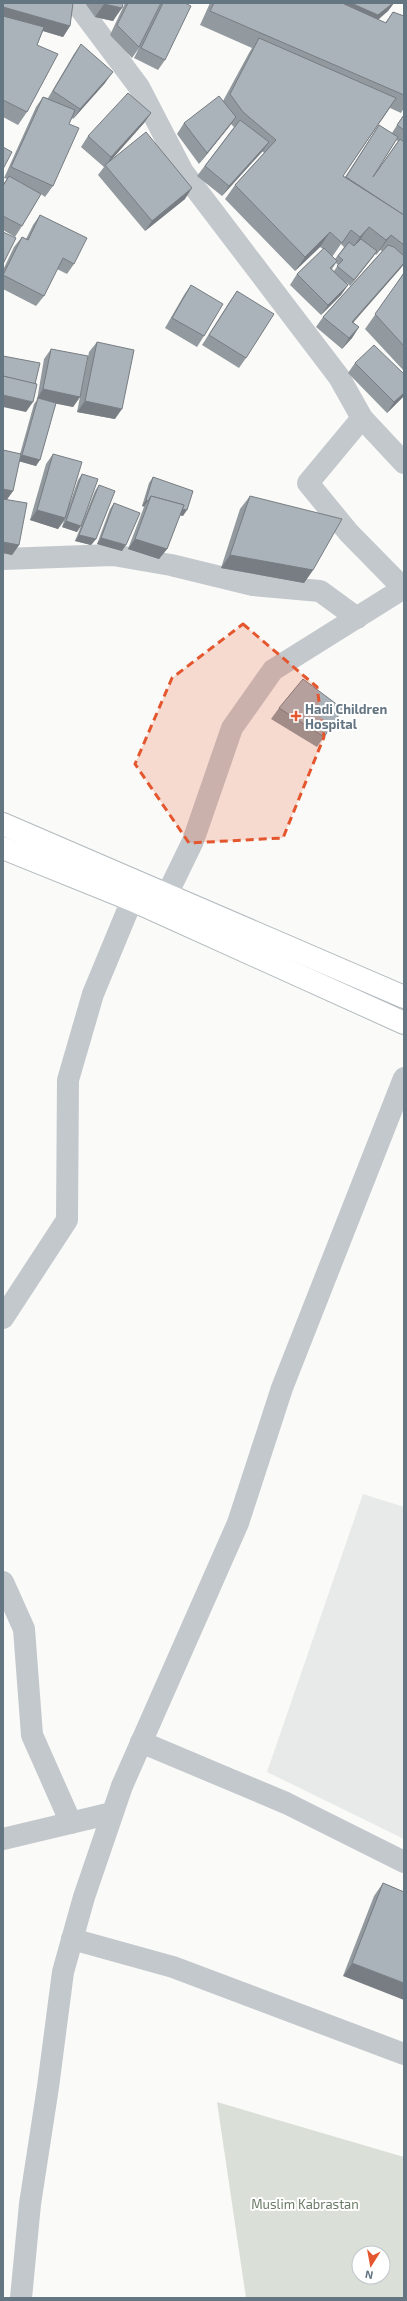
<svg xmlns="http://www.w3.org/2000/svg" width="407" height="2301" viewBox="0 0 407 2301" font-family="'Exo 2',sans-serif">
<style>
.built{fill:#e8e9e9}
.green{fill:#dadfd7;fill-rule:evenodd}
.lines{fill:none;stroke-linecap:round;stroke-linejoin:round}
.secondary-casing{stroke:#b3babf;stroke-width:24}
.street{stroke:#c3c8cc;stroke-width:22}
.secondary{stroke:#fff;stroke-width:22}
.wall{fill:#929a9f;fill-rule:evenodd}
.shaded-wall{fill:#777d82}
.building{fill:#aab3b9;stroke:#777d82}
.marked{fill:#e4572e;fill-opacity:0.2;stroke:#e4572e;stroke-width:3;stroke-dasharray:8 5;stroke-linejoin:round}
.poi-dot{fill:#e4572e;stroke:#fff;stroke-width:1.5}
.labels{text-anchor:middle;stroke-width:4;stroke-linejoin:round;paint-order:stroke}
.poi-label{font-size:13px;font-weight:bold;fill:#657683;stroke:#fff;text-anchor:start}
.park-label{font-size:13px;fill:#687a64;stroke:#fff}
</style>
<rect width="100%" height="100%" fill="#fafaf8"/>
<path class="built" d="M363 1494 404 1507V1839L267 1772Z"/>
<path class="green" d="M217 2102 404 2157V2298H246ZM359 2253H383V2277H359Z"/>
<g class="lines">
<defs>
<g id="secondary">
<path d="M3 824 404 997"/>
<path d="M3 848 132 900 404 1023"/>
</g>
</defs>
<use href="#secondary" class="secondary-casing"/>
<g class="street">
<path d="M76 3 139 87 183 172 339 377 362 418 404 463"/>
<path d="M362 418 308 483 349 533 404 589"/>
<path d="M3 559 113 555 171 565 253 585 320 591 357 618"/>
<path d="M159 911 193 841 232 728 273 670 404 588"/>
<path d="M3 1318 67 1220 68 1080 93 994 139 883"/>
<path d="M3 1582 24 1629 32 1735 71 1823"/>
<path d="M141 1742 286 1803 404 1862"/>
<path d="M3 1839 112 1813"/>
<path d="M72 1939 173 1967 404 2054"/>
<path d="M21 2298 30 2204 48 2087 63 1972 84 1897 122 1786 238 1523 282 1388 404 1078"/>
</g>
<use href="#secondary" class="secondary"/>
</g>
<g class="wall">
<path d="M3 3 70 26 63 37 43 31 37 45 27 112 18 125 3 117Z"/>
<path d="M85 3H123L113 21 95 17Z"/>
<path d="M125 3H185L165 60 158 70 134 58 139 48 132 58 110 35Z"/>
<path d="M210 3H394L388 11 378 20 385 23 393 12 404 16V108L401 113 390 108 343 176 345 177 379 125 392 133 404 114V264L400 269 353 322 359 327 352 338 342 349 316 327 323 317 382 251 380 250 376 255 375 254 350 286 346 282 348 285 341 295 321 315 290 285 297 274 323 249 320 247 295 271 225 199 235 185 264 153 262 151 222 196 197 176 234 127 231 124 199 164 177 134 184 123 223 101 249 53 252 48 200 25ZM396 140 398 141 373 177ZM341 244 344 247 335 259 332 257ZM336 263 338 265 334 271 332 269Z"/>
<path d="M81 44 105 83 73 119 72 118 69 124 53 186 45 197 41 194 22 226 15 237 3 230V184L7 179 4 178 36 107 43 97 48 98 74 54Z"/>
<path d="M151 113 144 123 110 161 185 199 145 231 98 175 104 167 81 147 88 136Z"/>
<path d="M40 215 74 264 67 274 57 269 44 296 36 306 3 289V270L14 247 22 237 26 239 33 225Z"/>
<path d="M404 272V371L365 329 396 285Z"/>
<path d="M191 285 204 336 197 347 165 328 184 295Z"/>
<path d="M237 291 246 358 239 368 202 345 230 301Z"/>
<path d="M97 342 115 419 77 412 89 352Z"/>
<path d="M51 349 80 397 73 407 56 403 36 466 19 461 13 491 7 499 19 545 12 555 3 553V450L20 454 34 404 37 400 44 359Z"/>
<path d="M355 363 404 374V396L387 413 348 373Z"/>
<path d="M53 454 70 503 78 480 82 474 77 532 62 527 64 521 58 529 30 520 46 464Z"/>
<path d="M153 477 183 516 180 515 167 549 159 559 128 549 144 507 142 506 149 483Z"/>
<path d="M99 485 96 539 91 545 75 541 95 491Z"/>
<path d="M250 496 313 570 304 583 221 568 240 509Z"/>
<path d="M114 503 122 551 97 544 110 509Z"/>
<path d="M279 708 343 709 317 747 271 719Z"/>
<path d="M383 1883 404 1892 343 1976 374 1896Z"/>
</g>
<g class="shaded-wall">
<path d="M326 3H394L388 11 371 25Z"/>
<path d="M104 4 122 8 113 21 95 17Z"/>
<path d="M3 7 70 26 63 37 3 19Z"/>
<path d="M113 72 105 83 73 119 80 109Z"/>
<path d="M151 113 144 123 106 166 111 157Z"/>
<path d="M236 117 229 127 199 164 207 153Z"/>
<path d="M269 142 262 152 222 196 229 186Z"/>
<path d="M192 188 185 199 145 231 152 221Z"/>
<path d="M369 227 359 241 350 252 360 237Z"/>
<path d="M330 232 320 247 295 271 305 257Z"/>
<path d="M391 235 380 250 376 255 386 240Z"/>
<path d="M377 251 373 257 350 286 354 280Z"/>
<path d="M404 263V264L400 269 345 332 352 322Z"/>
<path d="M348 285 341 295 321 315 328 305Z"/>
<path d="M359 327 352 338 342 349 349 338Z"/>
<path d="M43 389 80 397 73 407 37 400 38 398 36 400Z"/>
<path d="M404 393V396L387 413 394 402Z"/>
<path d="M3 395 33 402 26 412 3 407Z"/>
<path d="M85 401 122 409 115 419 77 412Z"/>
<path d="M22 455 40 460 36 466 18 461Z"/>
<path d="M3 489 13 491 6 501 3 500Z"/>
<path d="M146 500 148 501 144 506H142Z"/>
<path d="M149 501 187 510 183 516 147 507Z"/>
<path d="M37 510 65 518 58 529 30 520Z"/>
<path d="M66 521 81 526 77 532 62 527Z"/>
<path d="M79 535 96 539 91 545 75 541Z"/>
<path d="M101 538 126 545 122 551 97 544Z"/>
<path d="M135 539 167 549 159 559 128 549Z"/>
<path d="M3 542 19 545 12 555 3 553Z"/>
<path d="M230 555 313 570 304 583 221 568Z"/>
<path d="M352 1963 404 1983V2000L343 1976Z"/>
</g>
<g class="building">
<path d="M3 3H73L70 26 3 7Z"/>
<path d="M103 3H123L122 8 104 4Z"/>
<path d="M128 3H161L139 47 117 25Z"/>
<path d="M163 3H185L191 6 165 60 141 48Z"/>
<path d="M214 3H342L386 23 393 12 404 16V95L210 11Z"/>
<path d="M351 3H393L378 15Z"/>
<path d="M3 16 44 27 37 45 58 54 27 112 3 100Z"/>
<path d="M259 38 396 98 343 176 404 215V245L391 235 386 240 369 227 360 237 351 230 342 243 330 232 305 257 235 185 276 140 243 112 230 94Z"/>
<path d="M81 44 113 72 80 109 53 91Z"/>
<path d="M128 93 151 113 111 157 88 136Z"/>
<path d="M219 96 236 117 207 153 184 123Z"/>
<path d="M43 97 75 110 69 124 79 128 53 186 11 167Z"/>
<path d="M404 115V130L397 125Z"/>
<path d="M240 120 269 142 229 186 205 166Z"/>
<path d="M379 125 398 137 373 177 400 139 404 142V215L346 177Z"/>
<path d="M146 132 192 188 152 221 105 165Z"/>
<path d="M3 147 12 152 3 169Z"/>
<path d="M9 176 41 194 22 226 3 216V186Z"/>
<path d="M40 215 87 238 74 264 63 258 44 296 3 275 22 237 28 240Z"/>
<path d="M3 232 16 238 3 264Z"/>
<path d="M361 239 377 251 354 280 337 266 343 260 338 256 349 242 354 246Z"/>
<path d="M388 245 394 247 404 256V263L352 322 359 327 349 338 323 317Z"/>
<path d="M324 248 337 261 330 268 348 285 328 305 297 274Z"/>
<path d="M404 273V346L375 314Z"/>
<path d="M191 285 223 304 204 336 172 318Z"/>
<path d="M237 291 274 314 246 358 209 335Z"/>
<path d="M97 342 134 350 122 409 85 401Z"/>
<path d="M374 345 404 374V393L394 402 355 363Z"/>
<path d="M51 349 88 356 80 397 43 389Z"/>
<path d="M3 356 40 363 35 384 3 376Z"/>
<path d="M3 376 37 384 33 402 3 395Z"/>
<path d="M38 398 56 403 40 460 22 455Z"/>
<path d="M3 450 21 454 13 491 3 489Z"/>
<path d="M53 454 82 462 65 518 37 510Z"/>
<path d="M82 474 98 479 81 526 66 521Z"/>
<path d="M153 477 193 491 187 510 182 509 184 505 151 496 148 501 146 500Z"/>
<path d="M99 485 115 491 96 539 79 535Z"/>
<path d="M151 496 184 505 167 549 135 539Z"/>
<path d="M250 496 342 519 313 570 230 555Z"/>
<path d="M3 499 27 503 19 545 3 542Z"/>
<path d="M114 503 140 513 126 545 101 538Z"/>
<path d="M303 679 343 709 324 737 279 708Z"/>
<path d="M383 1883 404 1892V1983L352 1963Z"/>
</g>
<path class="marked" d="M243 624 317 687 324 737 283 838 189 843 135 764 172 678Z"/>
<path class="poi-dot" d="M294 710h4v4h4v4h-4v4h-4v-4h-4v-4h4z"/>
<g class="labels">
<g class="poi-label">
<text x="305" y="714">Hadi Children<tspan x="305" dy="15">Hospital</tspan></text>
</g>
<g class="park-label">
<text x="305" y="2209">Muslim Kabrastan</text>
</g>
</g>
<rect width="407" height="2301" fill="none" stroke="#657683" stroke-width="8"/>
<g transform="translate(371 2265) rotate(191)"><circle r="19" fill="#ffffff" stroke="#c1c8cd"/>
<path d="M0-3L7 15L0 10L-7 15Z" fill="#e4572e"/>
<text y="-6" font-size="11" font-weight="bold" text-anchor="middle" fill="#657683">N</text>
</g>
</svg>
